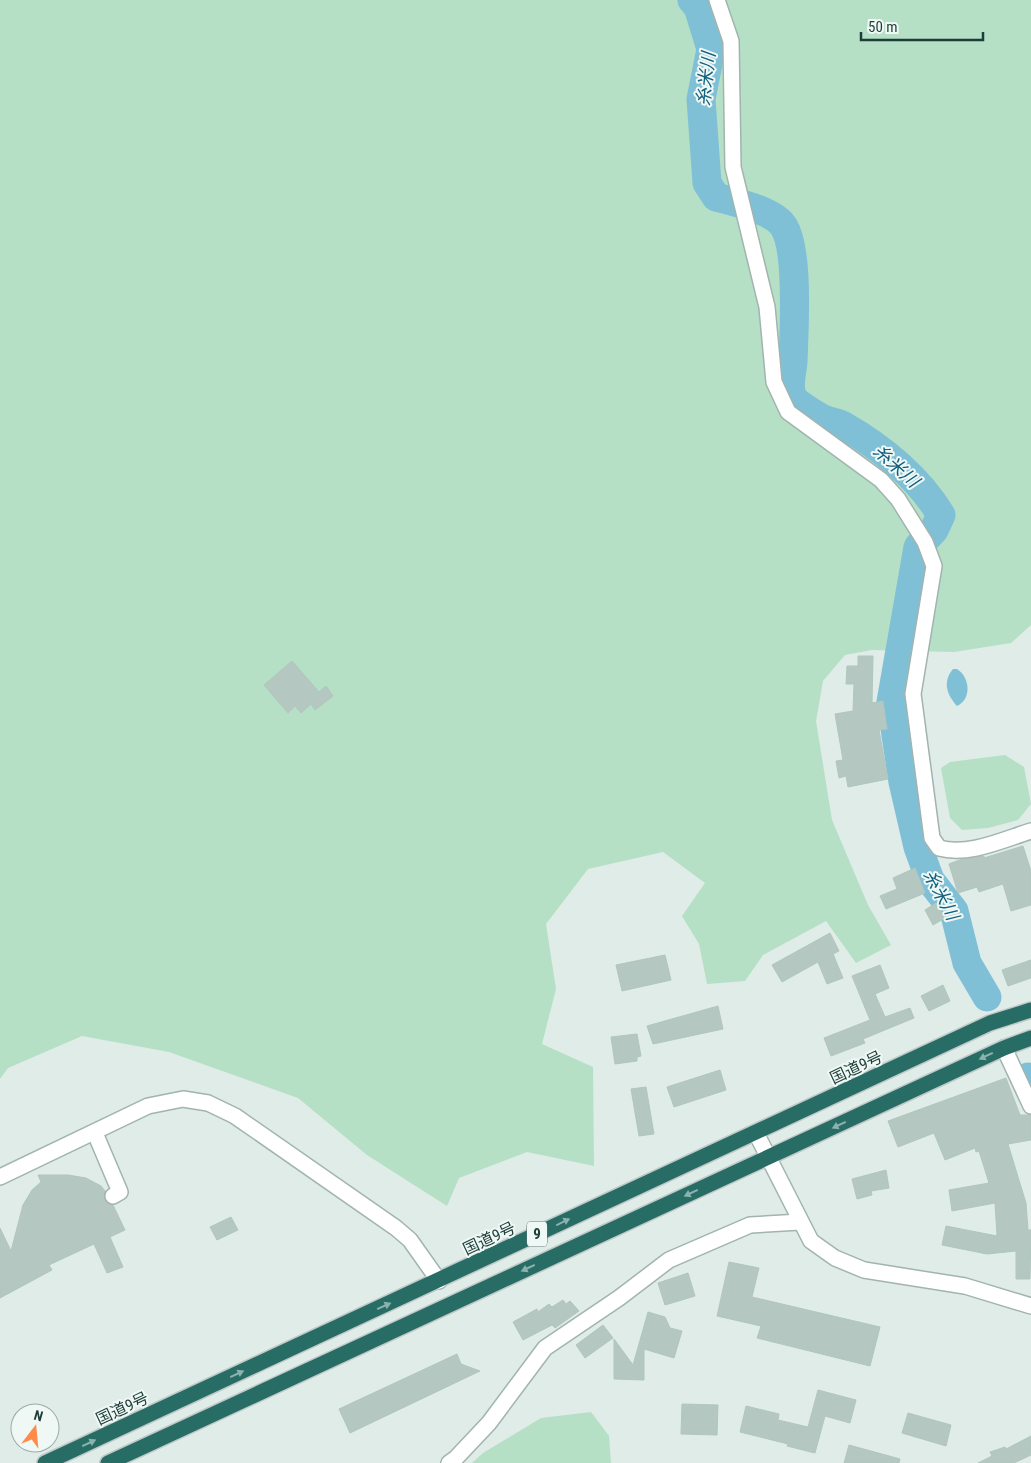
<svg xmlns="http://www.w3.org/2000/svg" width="1031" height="1463" viewBox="0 0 1031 1463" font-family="'Roboto Condensed','Noto Sans JP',sans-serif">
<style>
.green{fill:#b5e0c5}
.water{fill:#80c0d7}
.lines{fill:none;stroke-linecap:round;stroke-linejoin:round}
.river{stroke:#80c0d7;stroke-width:29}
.building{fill:#b4c7c1;stroke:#b1c6bf}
.minor-casing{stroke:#a1b4af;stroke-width:18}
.highway-casing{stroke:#c0c9c7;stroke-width:18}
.minor{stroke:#fff;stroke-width:15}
.highway{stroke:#276d66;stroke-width:15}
.oneway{fill:#8bb2ae}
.labels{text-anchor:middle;stroke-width:4;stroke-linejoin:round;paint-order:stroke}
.shield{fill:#eff8f5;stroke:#5d7571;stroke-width:1}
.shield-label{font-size:15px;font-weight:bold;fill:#1e3d38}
.street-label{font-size:16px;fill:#1e3d38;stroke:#eff8f5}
.water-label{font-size:18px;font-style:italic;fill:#12617f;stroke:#eff8f5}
</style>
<rect width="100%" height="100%" fill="#dfece7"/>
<g class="green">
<path d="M0 0H1031V625L1011 643 954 652 872 650 845 655 823 681 816 721 832 820 868 905 891 945 856 963 826 921 763 955 745 981 707 984 699 944 682 916 705 883 663 852 588 869 546 924 556 989 542 1044 593 1067 594 1166 527 1152 459 1178 447 1206 367 1155 298 1098 169 1052 82 1036 8 1068 0 1079Z"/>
<path d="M1005 755 1024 767 1031 804 1018 820 988 828 962 830 950 818 941 768 950 762Z"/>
<path d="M591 1412 609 1436 611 1463H472L483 1453 541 1418Z"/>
</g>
<path class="water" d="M953 669H957C970 677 972 699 957 706 947 695 942 682 953 669Z"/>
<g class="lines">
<g class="river">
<path d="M692 0 698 7 711 49 701 99 707 183 716 197C734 202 774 210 784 227 799 251 794 332 793 362 792 374 787 389 794 399 798 404 820 418 826 420 832 422 838 423 844 426 881 447 919 478 941 515L934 530 918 547 891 702 903 782 918 847 930 880 954 911 967 963 987 997"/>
<path d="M1028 1077 1031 1082"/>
</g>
</g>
<g class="building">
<path d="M858 656H873L872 703 883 701 887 729 879 730 888 779 848 787 846 776 839 778 836 761 843 760 835 714 853 711 854 684H846L847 666H858Z"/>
<path d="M292 661 319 692 326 686 333 696 315 710 311 704 301 713 295 706 288 713 264 685Z"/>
<path d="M1023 846 1031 871V905L1011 911 1003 884 979 892 977 887 958 893 949 864 962 859 984 856V858Z"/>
<path d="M915 868 925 893 886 909 880 896 897 889 893 878Z"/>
<path d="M936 903 945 918 933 925 925 910Z"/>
<path d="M830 933 839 951 833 954 843 978 827 984 818 962 782 982 772 965Z"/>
<path d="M665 955 671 980 622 991 616 965Z"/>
<path d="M1031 960V978L1008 986 1002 970Z"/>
<path d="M880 965 889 988 875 994 885 1017 910 1008 914 1018 863 1039 865 1043 831 1056 824 1038 870 1020 852 976Z"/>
<path d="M943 985 950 1001 929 1011 921 996Z"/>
<path d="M718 1006 723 1029 653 1044 647 1026Z"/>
<path d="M637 1034 641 1056 637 1057V1061L615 1064 611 1037Z"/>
<path d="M720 1070 726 1090 674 1107 667 1087Z"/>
<path d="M1006 1078 1020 1115H1031V1140L1008 1144 1026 1203 1028 1230H1031L1030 1279H1016V1251L987 1254 942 1245 946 1226 997 1236 995 1203 952 1211 949 1190 989 1183 979 1151 976 1152 975 1148 945 1160 934 1133 898 1147 888 1121Z"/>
<path d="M646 1087 654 1134 639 1136 631 1089Z"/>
<path d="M886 1170 889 1188 871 1191 872 1195 857 1199 852 1179Z"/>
<path d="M38 1175H68L86 1178 101 1186 105 1191V1200L113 1205 125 1230 110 1237 123 1267 107 1273 94 1244 49 1265 52 1270 0 1298V1228L11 1251 23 1205 32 1190 41 1182Z"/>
<path d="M231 1217 238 1230 217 1240 210 1227Z"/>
<path d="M729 1262 759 1268 752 1297 880 1327 870 1366 757 1338 761 1326 717 1316Z"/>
<path d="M688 1273 695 1296 665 1305 658 1283Z"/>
<path d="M563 1300 566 1304 570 1301 579 1311 555 1328 552 1325 523 1340 513 1322 537 1309 538 1312 549 1304 552 1307Z"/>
<path d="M648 1312 665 1317 670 1328 682 1331 674 1358 644 1349V1380L614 1379V1339L633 1365Z"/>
<path d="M603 1325 613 1338 585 1358 576 1345Z"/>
<path d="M457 1354 461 1364 480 1371 350 1433 339 1409Z"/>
<path d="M818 1390 856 1400 850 1423 825 1416 815 1453 787 1446 788 1444 740 1432 746 1406 779 1414 778 1420 808 1427Z"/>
<path d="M682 1404 718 1405 717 1435 681 1434Z"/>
<path d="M908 1413 951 1425 946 1446 902 1433Z"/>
<path d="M1031 1436V1455L1014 1463H978L992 1456 990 1452 1005 1447 1006 1449Z"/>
<path d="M849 1445 900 1459 899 1463H844Z"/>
</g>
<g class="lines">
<defs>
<g id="minor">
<path d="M717 0 731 41 733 167 767 307 774 382 788 412 881 480 898 499 925 542 934 566 913 694 932 838 939 848C969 856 1002 840 1031 831"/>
<path d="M1004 1048 1031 1106"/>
<path d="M95 1133 120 1192 113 1196"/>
<path d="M756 1133 811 1241 835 1258 864 1270 965 1286 1031 1306"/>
<path d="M0 1177 148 1106 183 1099 208 1103 235 1116 396 1228 410 1240 439 1281"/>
<path d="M449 1463 456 1458 489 1423 545 1348 619 1298 669 1260 750 1225 800 1222"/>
</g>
<g id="highway">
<path d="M45 1463 990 1023 1031 1010"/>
<path d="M108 1463 1004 1048 1031 1038"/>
</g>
</defs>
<use href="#minor" class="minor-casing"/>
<use href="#highway" class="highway-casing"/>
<use href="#minor" class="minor"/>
<use href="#highway" class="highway"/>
</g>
<defs><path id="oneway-solid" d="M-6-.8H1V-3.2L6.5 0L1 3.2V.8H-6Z" transform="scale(1.25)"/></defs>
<g class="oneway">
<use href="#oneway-solid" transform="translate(986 1056) rotate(155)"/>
<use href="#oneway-solid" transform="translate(839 1125) rotate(155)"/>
<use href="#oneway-solid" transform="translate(691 1193) rotate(155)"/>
<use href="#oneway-solid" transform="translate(563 1222) rotate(-26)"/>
<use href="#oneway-solid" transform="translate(528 1268) rotate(155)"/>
<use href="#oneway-solid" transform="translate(384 1306) rotate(-24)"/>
<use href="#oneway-solid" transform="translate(237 1374) rotate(-25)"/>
<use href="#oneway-solid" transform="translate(89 1443) rotate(-25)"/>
</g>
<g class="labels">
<rect class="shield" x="527" y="1221.5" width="20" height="25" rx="4"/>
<g class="shield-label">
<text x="537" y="1239">9</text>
</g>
<g class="street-label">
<text transform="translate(856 1067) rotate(-25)" y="6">国道9号</text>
<text transform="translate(489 1238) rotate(-25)" y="6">国道9号</text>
<text transform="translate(122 1408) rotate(-25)" y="6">国道9号</text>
</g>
<g class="water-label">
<text transform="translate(706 79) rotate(-84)" y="6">糸米川</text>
<text transform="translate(896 466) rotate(42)" y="6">糸米川</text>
<text transform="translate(941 895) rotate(62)" y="6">糸米川</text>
</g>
</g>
<g transform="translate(35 1428) rotate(16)"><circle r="24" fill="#eff8f5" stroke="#9bada9"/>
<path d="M0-4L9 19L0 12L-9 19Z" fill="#ff8a4a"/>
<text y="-8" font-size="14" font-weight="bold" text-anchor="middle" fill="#1e3d38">N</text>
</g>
<path d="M861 32v8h122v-8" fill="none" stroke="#1e3d38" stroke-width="2.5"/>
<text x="868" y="32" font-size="15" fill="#1e3d38" stroke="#eff8f5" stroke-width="4" paint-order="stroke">50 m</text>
</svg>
